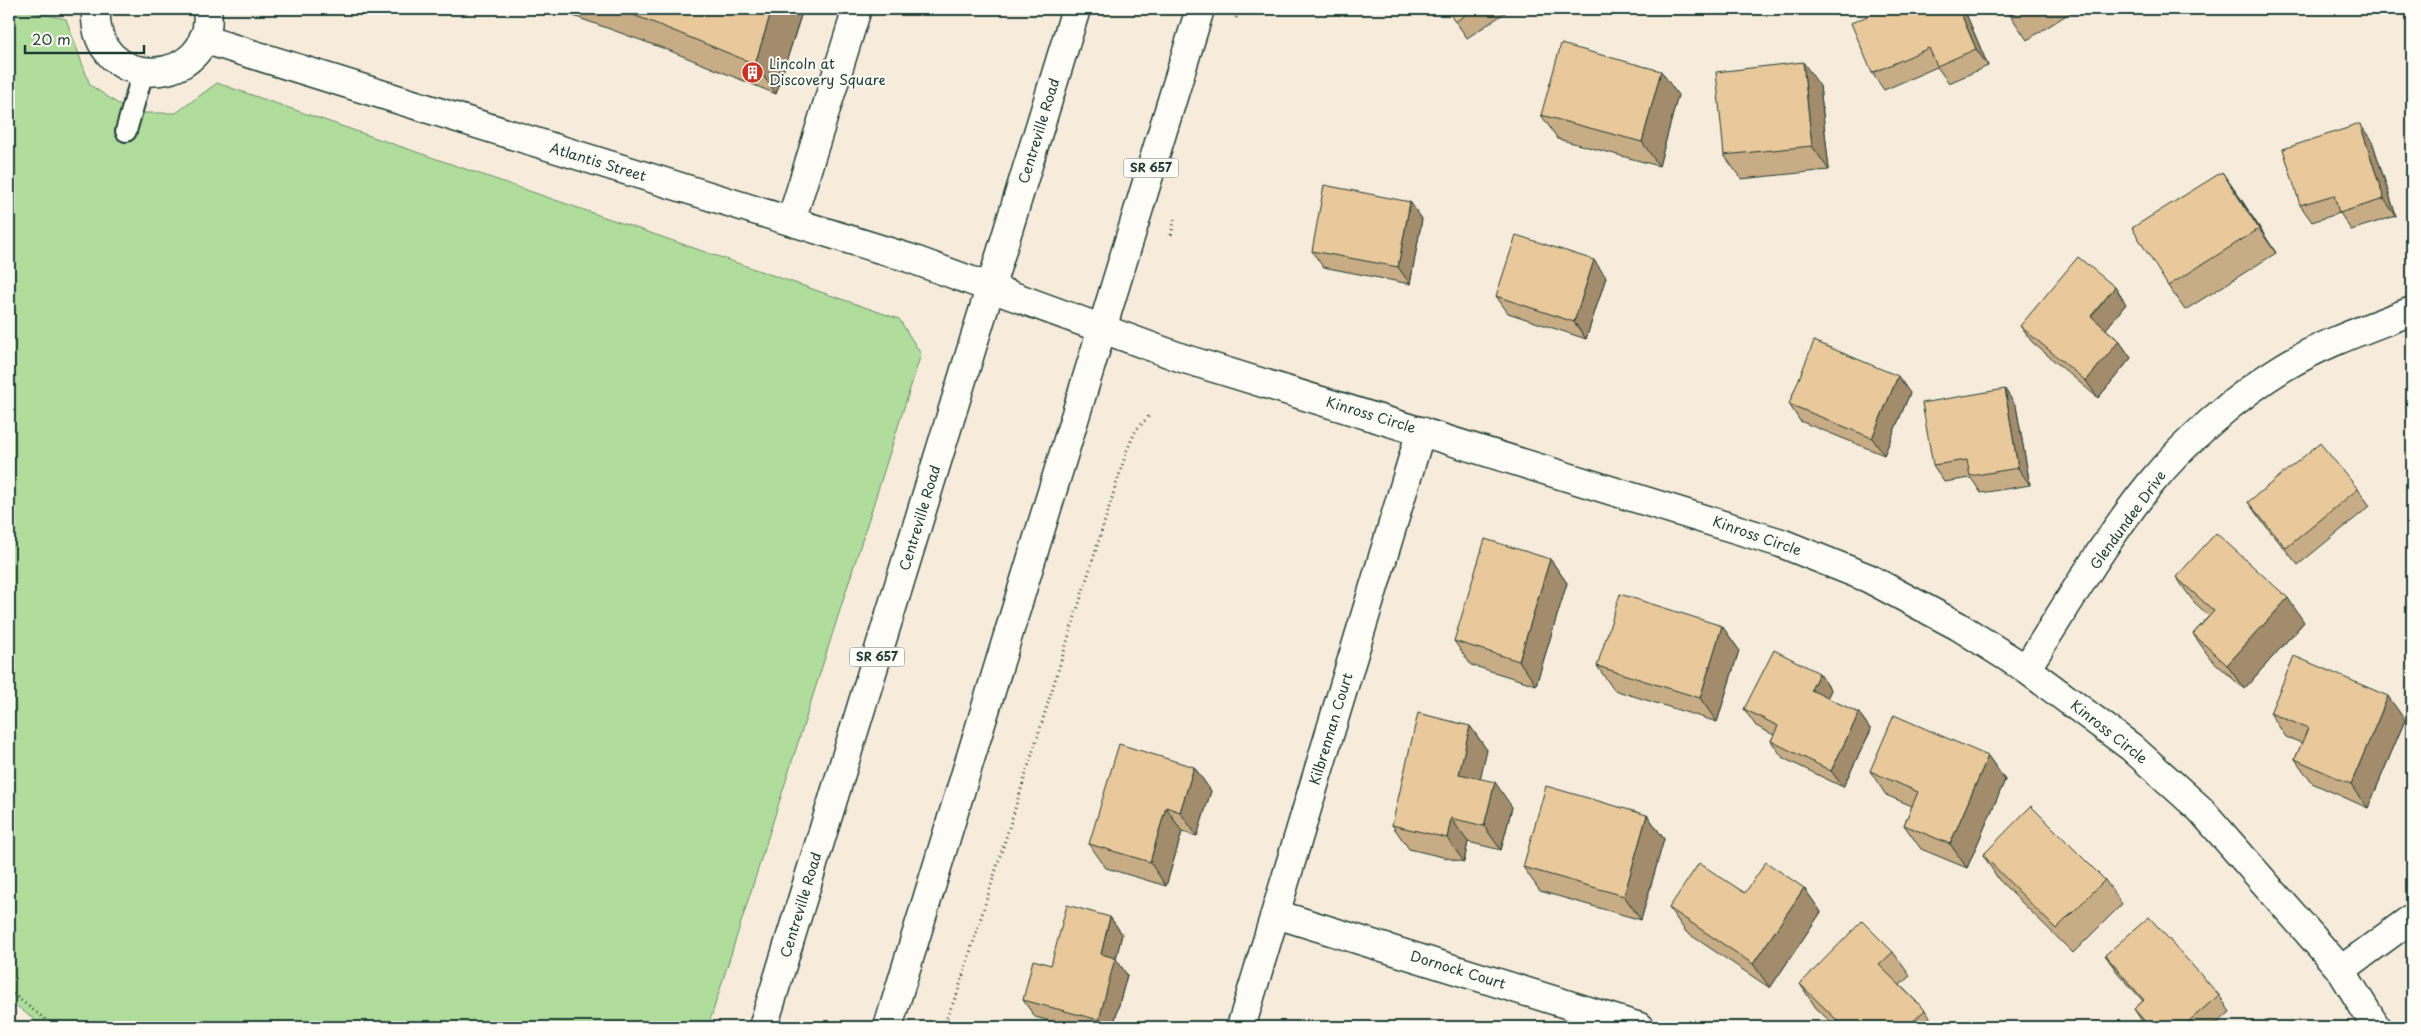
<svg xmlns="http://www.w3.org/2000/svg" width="2421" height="1036" viewBox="0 0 2421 1036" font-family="'Playpen Sans',sans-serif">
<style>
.green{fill:#b0dd9c;stroke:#688d68}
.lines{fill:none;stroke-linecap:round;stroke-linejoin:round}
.service-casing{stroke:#1f3d34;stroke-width:24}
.minor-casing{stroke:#1f3d34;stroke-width:31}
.tertiary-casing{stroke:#1f3d34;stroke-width:31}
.primary-casing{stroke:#1f3d34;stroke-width:31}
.path{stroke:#1f3d34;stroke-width:3;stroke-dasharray:1 4;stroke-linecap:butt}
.service{stroke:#fdfcf7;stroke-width:20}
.minor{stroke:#fdfcf7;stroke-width:28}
.tertiary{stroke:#fdfcf7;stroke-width:28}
.primary{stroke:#fdfcf7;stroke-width:28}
.wall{fill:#c8ac85;stroke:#1f3d34}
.shaded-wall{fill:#a38c6c;stroke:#1f3d34}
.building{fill:#e9c89b;stroke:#1f3d34}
.labels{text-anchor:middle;stroke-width:4;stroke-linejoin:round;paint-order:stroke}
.shield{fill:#fdfcf7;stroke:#62766e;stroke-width:1}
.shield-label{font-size:12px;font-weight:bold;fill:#1f3d34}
.poi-label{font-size:14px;fill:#1f3d34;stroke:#fdfcf7;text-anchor:start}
.street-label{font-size:14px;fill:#1f3d34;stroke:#fdfcf7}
</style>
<rect width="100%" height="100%" fill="#f7ecdb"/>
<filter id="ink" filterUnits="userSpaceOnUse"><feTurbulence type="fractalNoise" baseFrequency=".02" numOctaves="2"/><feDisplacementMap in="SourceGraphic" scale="10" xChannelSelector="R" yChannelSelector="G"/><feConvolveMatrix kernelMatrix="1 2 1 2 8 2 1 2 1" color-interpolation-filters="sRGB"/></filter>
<g filter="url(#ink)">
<path class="green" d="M9 9H20L66 19 90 85 132 113H176L217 83 899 319 921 354 708 1027H44L9 1000Z"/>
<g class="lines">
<defs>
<path id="service" d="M126 131 143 72"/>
<g id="minor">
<path d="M96 9C91 96 218 89 207 9"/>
<path d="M203 39 909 258 991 288"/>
<path d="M791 221 857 9"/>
<path d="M2026 669C2066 607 2104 541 2150 484 2185 441 2238 395 2284 367 2324 343 2368 328 2412 311"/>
<path d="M1276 914 1640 1027"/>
<path d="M2341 970 2412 918"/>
<path d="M1241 1027 1421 431"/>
</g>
<path id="tertiary" d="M991 288 1182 358 1781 543 1868 578 1958 626 2026 669 2131 747 2201 810 2341 970 2376 1027"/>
<g id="primary">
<path d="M763 1027 1076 9"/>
<path d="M888 1027 1200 9"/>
</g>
</defs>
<use href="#service" class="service-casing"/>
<use href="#minor" class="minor-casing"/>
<use href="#tertiary" class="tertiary-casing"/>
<use href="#primary" class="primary-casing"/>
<g class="path">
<path d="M1236 18 1239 9"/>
<path d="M1171 235 1175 218"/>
<path d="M9 991 55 1027"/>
<path d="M943 1027 958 991 1127 450 1136 430 1149 416"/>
</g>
<use href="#service" class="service"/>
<use href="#minor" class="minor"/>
<use href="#tertiary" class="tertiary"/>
<use href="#primary" class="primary"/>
</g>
<g class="wall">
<path d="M554 9H803L776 94 668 50Z"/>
<path d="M1447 9H1507L1508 11 1467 38Z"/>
<path d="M1964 9 1988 66 1949 83 1937 67 1884 90 1872 73Z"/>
<path d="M2006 9H2076L2027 40Z"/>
<path d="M1820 86 1829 170 1741 179 1724 155Z"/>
<path d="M1678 95 1659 166 1558 139 1541 115Z"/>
<path d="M2372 141 2396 216 2351 230 2340 213 2312 222 2300 205Z"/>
<path d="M2239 196 2276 253 2185 310 2168 286Z"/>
<path d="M1410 202 1422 219 1410 284 1323 267 1312 251Z"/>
<path d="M1606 277 1586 339 1508 313 1496 296Z"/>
<path d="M2126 304 2106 329 2119 341 2131 358 2098 398 2032 342 2020 326Z"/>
<path d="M1910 393 1884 455 1800 421 1789 404Z"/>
<path d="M2016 406 2030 485 1981 493 1971 478 1944 482 1933 465Z"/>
<path d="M2358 489 2370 506 2298 565 2260 519 2248 502Z"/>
<path d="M1550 559 1567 583 1536 685 1471 665 1454 641Z"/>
<path d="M2176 577 2304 622 2244 689 2210 658 2193 634 2209 616 2193 601Z"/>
<path d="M1722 626 1739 650 1717 722 1614 690 1597 666Z"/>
<path d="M1819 673 1831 690 1827 698 1859 713 1871 730 1843 787 1783 758 1771 741 1774 735 1756 726 1744 709Z"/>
<path d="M2270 713 2405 720 2368 808 2312 783 2295 759 2302 743 2286 737Z"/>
<path d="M1470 726 1487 750 1480 779 1512 807 1501 850 1468 842 1464 862 1409 849 1392 825Z"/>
<path d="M1988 756 2005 780 1967 868 1921 849 1904 825 1912 806 1886 795 1870 771Z"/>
<path d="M1194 767 1211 791 1197 836 1182 832 1166 886 1106 868 1089 844Z"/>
<path d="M1647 815 1664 839 1641 920 1540 891 1523 867Z"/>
<path d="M1983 855 2105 880 2122 904 2073 953 1999 880Z"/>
<path d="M1804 888 1821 912 1770 988 1686 932 1669 908 1745 893Z"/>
<path d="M1110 917 1122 934 1116 959 1127 975 1113 1027H1074L1035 1017 1023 1000 1051 965Z"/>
<path d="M1893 952 1910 976 1900 985 1925 1010 1936 1027H1836L1816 1008 1800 984Z"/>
<path d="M2105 955 2219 995 2230 1012 2213 1027H2146L2134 1009 2143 1001 2117 972Z"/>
</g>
<g class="shaded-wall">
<path d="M772 9H803L776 94 755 64Z"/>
<path d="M1959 9H1964L1988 66 1976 49Z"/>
<path d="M1803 62 1820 86 1829 170 1812 146Z"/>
<path d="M1661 71 1678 95 1659 166 1642 142Z"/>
<path d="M2360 124 2372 141 2396 216 2384 199Z"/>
<path d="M2222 172 2239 196 2276 253 2259 229Z"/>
<path d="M1410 202 1422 219 1410 284 1398 267Z"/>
<path d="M1594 260 1606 277 1586 339 1574 322Z"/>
<path d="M2115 287 2126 304 2103 333 2091 316Z"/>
<path d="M2119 341 2131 358 2098 398 2086 381Z"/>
<path d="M1898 376 1910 393 1884 455 1872 438Z"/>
<path d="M2005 389 2016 406 2030 485 2018 468Z"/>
<path d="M1550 559 1567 583 1536 685 1519 661Z"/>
<path d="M2288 598 2304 622 2244 689 2227 665Z"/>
<path d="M1722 626 1739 650 1717 722 1700 698Z"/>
<path d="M1819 673 1831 690 1823 706 1811 690Z"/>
<path d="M2388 696 2405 720 2368 808 2351 784Z"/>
<path d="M1859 713 1871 730 1843 787 1831 771Z"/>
<path d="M1470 726 1487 750 1476 798 1459 774Z"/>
<path d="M1988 756 2005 780 1967 868 1950 844Z"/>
<path d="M1194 767 1211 791 1197 836 1180 812Z"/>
<path d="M1495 782 1512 807 1501 850 1484 826Z"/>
<path d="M1166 807 1182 832 1166 886 1150 862Z"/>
<path d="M1647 815 1664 839 1641 920 1624 896Z"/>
<path d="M1451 818 1468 842 1464 862 1447 838Z"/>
<path d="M1804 888 1821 912 1770 988 1753 964Z"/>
<path d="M1110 917 1122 934 1116 959 1127 975 1113 1027H1104L1099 1020 1101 954Z"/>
</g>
<g class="building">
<path d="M616 9H772L755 64 647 20Z"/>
<path d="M1447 9H1474L1455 22Z"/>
<path d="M1884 9H1959L1976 49 1937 66 1929 48 1872 73 1851 23Z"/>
<path d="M2006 9H2021L2010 16Z"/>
<path d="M1561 44 1661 71 1642 142 1541 115Z"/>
<path d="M1803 62 1812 146 1724 155 1716 72Z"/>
<path d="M2360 124 2384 199 2339 213 2334 195 2300 205 2283 149Z"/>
<path d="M2222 172 2259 229 2168 286 2132 228Z"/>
<path d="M1324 185 1410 202 1398 267 1312 251Z"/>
<path d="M1516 235 1594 260 1574 322 1496 296Z"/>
<path d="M2078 257 2115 287 2091 316 2119 341 2086 381 2020 326Z"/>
<path d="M1814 341 1898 376 1872 438 1789 404Z"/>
<path d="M2005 389 2018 468 1970 476 1967 460 1933 465 1922 403Z"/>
<path d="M2412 399V425L2407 400Z"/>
<path d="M2320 443 2358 489 2286 548 2248 502Z"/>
<path d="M2216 533 2288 598 2227 665 2193 634 2214 611 2176 577Z"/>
<path d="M1485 539 1550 559 1519 661 1454 641Z"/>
<path d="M1620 594 1722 626 1700 698 1597 666Z"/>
<path d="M2412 628V637L2408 633Z"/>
<path d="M1774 650 1819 673 1811 690 1859 713 1831 771 1771 741 1778 726 1744 709Z"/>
<path d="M2294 656 2388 696 2351 784 2295 759 2308 728 2270 713Z"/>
<path d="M1418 713 1470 726 1459 774 1495 782 1484 826 1451 818 1447 838 1392 825Z"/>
<path d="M1894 715 1988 756 1950 844 1904 825 1918 792 1870 771Z"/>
<path d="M1119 744 1194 767 1180 812 1166 807 1150 862 1089 844Z"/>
<path d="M1546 786 1647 815 1624 896 1523 867Z"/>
<path d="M2031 806 2105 880 2056 929 1983 855Z"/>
<path d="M1766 862 1804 888 1753 964 1669 908 1699 863 1745 893Z"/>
<path d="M1067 905 1110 917 1101 954 1115 958 1099 1020 1023 1000 1033 960 1051 965Z"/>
<path d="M2149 917 2219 995 2182 1027H2150L2134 1009 2144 1000 2105 955Z"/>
<path d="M1862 921 1893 952 1879 965 1925 1010 1907 1027H1844L1800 984Z"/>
</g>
</g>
<defs>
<symbol id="building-disc" viewBox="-11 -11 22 22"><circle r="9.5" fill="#c8321e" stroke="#fdfcf7"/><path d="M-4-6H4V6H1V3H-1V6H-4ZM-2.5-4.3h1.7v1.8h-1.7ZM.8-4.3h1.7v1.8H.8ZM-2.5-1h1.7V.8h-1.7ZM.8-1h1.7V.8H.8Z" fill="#fff"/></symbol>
</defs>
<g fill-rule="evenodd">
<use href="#building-disc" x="740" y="60" width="25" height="25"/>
</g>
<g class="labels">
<g class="shield">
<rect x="1123.5" y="158.5" width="55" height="19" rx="4"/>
<rect x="849.5" y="647.5" width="55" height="19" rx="4"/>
</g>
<g class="shield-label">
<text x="1151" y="172">SR 657</text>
<text x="877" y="661">SR 657</text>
</g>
<g class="poi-label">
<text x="769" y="69">Lincoln at<tspan x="769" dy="16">Discovery Square</tspan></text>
</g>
<g class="street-label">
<text transform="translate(1039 131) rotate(-73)" y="5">Centreville Road</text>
<text transform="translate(598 162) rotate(17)" y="5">Atlantis Street</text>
<text transform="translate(1371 415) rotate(17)" y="5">Kinross Circle</text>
<text transform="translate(920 518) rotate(-73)" y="5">Centreville Road</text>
<text transform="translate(2128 520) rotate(-54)" y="5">Glendundee Drive</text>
<text transform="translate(1757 536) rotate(19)" y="5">Kinross Circle</text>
<text transform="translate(1331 729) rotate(-73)" y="5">Kilbrennan Court</text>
<text transform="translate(2109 732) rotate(38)" y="5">Kinross Circle</text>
<text transform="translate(801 905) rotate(-73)" y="5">Centreville Road</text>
<text transform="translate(1458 970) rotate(17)" y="5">Dornock Court</text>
</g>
</g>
<rect width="2421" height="1036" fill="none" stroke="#fdfcf7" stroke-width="30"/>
<rect x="15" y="15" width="2391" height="1006" fill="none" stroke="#1f3d34" stroke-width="2" filter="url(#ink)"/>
<path d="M25 45v8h119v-8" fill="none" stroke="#1f3d34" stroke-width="2.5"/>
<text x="32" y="45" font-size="15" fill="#1f3d34" stroke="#fdfcf7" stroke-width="4" paint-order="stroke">20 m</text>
</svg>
